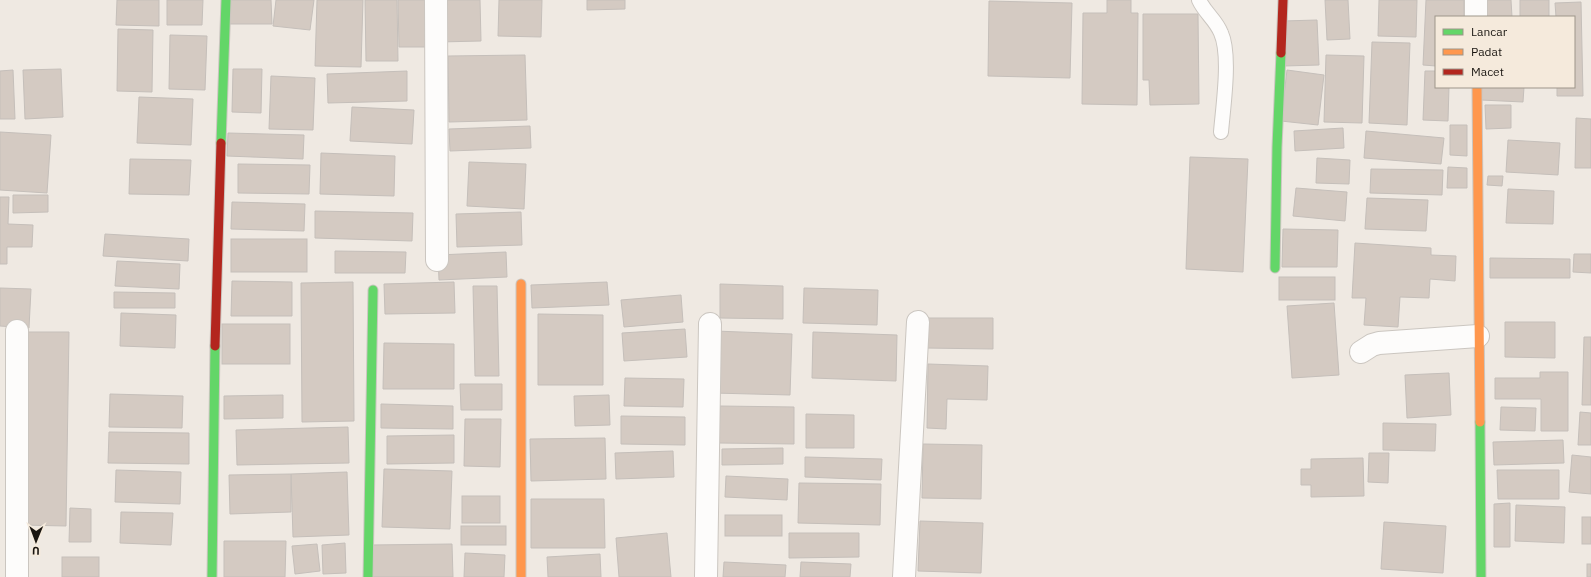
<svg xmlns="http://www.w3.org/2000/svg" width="1591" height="577" viewBox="0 0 1591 577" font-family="'IBM Plex Sans',sans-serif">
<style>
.building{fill:#d4cac2;stroke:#c5bfba}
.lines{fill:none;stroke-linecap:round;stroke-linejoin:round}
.lane-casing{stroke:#cbc6c0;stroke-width:16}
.street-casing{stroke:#cbc6c0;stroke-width:24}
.fast-casing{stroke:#cbc6c0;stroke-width:11}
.slow-casing{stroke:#cbc6c0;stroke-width:11}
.jam-casing{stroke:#cbc6c0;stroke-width:11}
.lane{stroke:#fdfcfb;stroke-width:14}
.street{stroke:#fdfcfb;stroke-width:22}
.fast{stroke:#63d668;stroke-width:9}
.slow{stroke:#ff974d;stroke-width:9}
.jam{stroke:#b3261e;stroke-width:9}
</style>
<rect width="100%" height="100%" fill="#efe9e2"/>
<g class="building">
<path d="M117 0H159V26L116 25Z"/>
<path d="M167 0H203L202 25H167Z"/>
<path d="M229 0H271L272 24H229Z"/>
<path d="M276 0H314L310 30 273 26Z"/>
<path d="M317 0H363L361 67 315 66Z"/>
<path d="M365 0H397L398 61H366Z"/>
<path d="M398 0H435L436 47H399Z"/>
<path d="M438 0H480L481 41 439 42Z"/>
<path d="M499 0H542L541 37 498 36Z"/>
<path d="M587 0H625V9L587 10Z"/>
<path d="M1107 0H1131V13H1138L1137 105 1082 104 1083 13H1107Z"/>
<path d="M1325 0H1348L1350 39 1327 40Z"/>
<path d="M1379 0H1417L1416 37 1378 36Z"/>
<path d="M1426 0H1464V17H1436V66L1423 65Z"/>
<path d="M1486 0H1511L1512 17H1486Z"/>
<rect x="1520" y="0" width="29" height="17"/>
<path d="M989 1 1072 3 1070 78 988 76Z"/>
<path d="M1581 2 1583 96H1557V87H1574V17H1556L1555 3Z"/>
<path d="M1143 14H1198L1199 104 1150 105 1149 80H1143Z"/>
<path d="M1317 20 1319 65 1284 66 1283 21Z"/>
<path d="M118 29 153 30 152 92 117 91Z"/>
<path d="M170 35 207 36 205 90 169 89Z"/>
<path d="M1372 42 1410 43 1407 125 1369 123Z"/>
<path d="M525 55 527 120 449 122 448 56Z"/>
<path d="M1326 55 1364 56 1362 123 1324 122Z"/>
<path d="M61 69 63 117 25 119 23 70Z"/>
<path d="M233 69H262L261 113 232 112Z"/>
<path d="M13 70 15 119H0V71Z"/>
<path d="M1287 70 1324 75 1318 125 1281 121Z"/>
<path d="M407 71V101L328 103 327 74Z"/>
<path d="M1425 71H1436V87H1449L1448 121 1423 120Z"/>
<path d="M271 76 315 78 313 130 269 129Z"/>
<path d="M1482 87H1524L1523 102 1481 100Z"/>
<path d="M139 97 193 99 191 145 137 143Z"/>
<path d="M1485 105H1511V128L1486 129Z"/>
<path d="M352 107 414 110 412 144 350 141Z"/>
<path d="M1576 118 1591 119V168H1575Z"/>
<path d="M1450 125H1467V156L1450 155Z"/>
<path d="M530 126 531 148 450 151 449 129Z"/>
<path d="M1343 128 1344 148 1295 151 1294 131Z"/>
<path d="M1366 131 1444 138 1441 164 1364 158Z"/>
<path d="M0 132 51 135 47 193 0 190Z"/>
<path d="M228 133 304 135 303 159 227 156Z"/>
<path d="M1508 140 1560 143 1558 175 1506 172Z"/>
<path d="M321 153 395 156 394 196 320 194Z"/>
<path d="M1190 157 1248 159 1243 272 1186 269Z"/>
<path d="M1317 158 1350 160 1349 184 1316 183Z"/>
<path d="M130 159 191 160 189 195 129 194Z"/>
<path d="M469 162 526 164 524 209 467 206Z"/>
<path d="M238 164 310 165 309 194 238 193Z"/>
<path d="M1448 167 1467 168V188H1447Z"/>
<path d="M1371 169 1443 170 1442 195 1370 193Z"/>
<path d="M1488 176H1503L1502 186 1487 185Z"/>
<path d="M1296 188 1347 192 1345 221 1293 216Z"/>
<path d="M1508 189 1554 191 1553 224 1506 223Z"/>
<path d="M13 195H48V212L13 213Z"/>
<path d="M0 197H9L8 224 33 225 32 247H7V264H0Z"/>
<path d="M1367 198 1428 200 1426 231 1365 229Z"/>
<path d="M232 202 305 204 304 231 231 229Z"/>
<path d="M315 211 413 213 412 241 315 238Z"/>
<path d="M521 212 522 245 457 247 456 214Z"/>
<path d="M1283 229 1338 230 1337 267H1282Z"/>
<path d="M105 234 189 239 188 261 103 256Z"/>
<rect x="231" y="239" width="76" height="33"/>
<path d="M1355 243 1431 248V255L1456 256 1455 281 1430 279 1429 298 1400 297 1398 327 1364 325 1366 298H1352Z"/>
<path d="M335 251 406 252 405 273H335Z"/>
<path d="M506 252 507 277 439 280 438 255Z"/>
<path d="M1574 254H1591V273L1573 272Z"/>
<path d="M1490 258 1570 259V278H1490Z"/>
<path d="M117 261 180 264 179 289 115 286Z"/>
<rect x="1279" y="277" width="56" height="23"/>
<path d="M232 281 292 282V316H231Z"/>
<path d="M353 282 354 421 302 422 301 283Z"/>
<path d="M454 282 455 313 385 314 384 284Z"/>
<path d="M607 282 609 305 532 308 531 285Z"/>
<path d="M720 284 783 286V319L720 318Z"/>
<path d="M473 286H497L499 376H475Z"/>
<path d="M0 288 31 289 29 328 0 326Z"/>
<path d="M804 288 878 290 877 325 803 323Z"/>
<path d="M114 292 175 293V308H114Z"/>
<path d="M681 295 683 322 624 327 621 300Z"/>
<path d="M1334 303 1339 375 1292 378 1287 306Z"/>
<path d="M121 313 176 315 175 348 120 346Z"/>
<path d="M538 314 603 315V385H538Z"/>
<path d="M925 318H993V349L925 348Z"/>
<path d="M1505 322H1555V358L1505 357Z"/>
<rect x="222" y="324" width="68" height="40"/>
<path d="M685 329 687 357 624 361 622 333Z"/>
<path d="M715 331 792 334 790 395 713 393Z"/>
<path d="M24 332H69L66 526 21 525Z"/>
<path d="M813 332 897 335 896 381 812 378Z"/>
<path d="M1584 337H1591V405H1582Z"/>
<path d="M384 343 454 344V389H383Z"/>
<path d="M928 364 988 366 987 400 947 399 946 429 927 428Z"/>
<path d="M1540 372H1568V431H1541V399H1495V378H1540Z"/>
<path d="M1449 373 1451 415 1407 418 1405 375Z"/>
<path d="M625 378 684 379 683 407 624 406Z"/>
<path d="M460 384H502V410H461Z"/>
<path d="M110 394 183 396 182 428 109 427Z"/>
<path d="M283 395V418L224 419V396Z"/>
<path d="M609 395 610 425 575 426 574 396Z"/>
<path d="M381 404 453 406V429L381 428Z"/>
<path d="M720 406 794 407V444L719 443Z"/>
<path d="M1501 407 1536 408 1535 431 1500 430Z"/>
<path d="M1580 412 1591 413V445H1578Z"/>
<path d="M806 414 854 415V448H806Z"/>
<path d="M621 416 685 417V445L621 444Z"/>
<path d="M465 419H501L500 467 464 466Z"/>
<path d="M1383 423 1436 424 1435 451 1383 450Z"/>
<path d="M348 427 349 463 237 465 236 430Z"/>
<path d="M109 432 189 433V464L108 463Z"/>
<path d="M454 435V463L387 464V436Z"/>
<path d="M605 438 606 479 531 481 530 439Z"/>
<path d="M1563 440 1564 463 1494 465 1493 442Z"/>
<path d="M923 444 982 445 981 499 922 498Z"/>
<path d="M783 448V464L722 465V449Z"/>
<path d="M673 451 674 477 616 479 615 453Z"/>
<path d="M1369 453H1389L1388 483 1368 482Z"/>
<path d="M1572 455 1591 457V494L1569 492Z"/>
<path d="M805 457 882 459 881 480 805 477Z"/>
<path d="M1363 458 1364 496 1311 497V485H1301V469H1311V459Z"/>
<path d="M384 469 452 471 450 529 382 527Z"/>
<path d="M116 470 181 472 180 504 115 502Z"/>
<path d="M1497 470H1559V499H1498Z"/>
<path d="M347 472 349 535 293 537 291 474Z"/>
<path d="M291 474V512L230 514 229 475Z"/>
<path d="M726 476 788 479 787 500 725 497Z"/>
<path d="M799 483 881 484 880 525 798 523Z"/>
<rect x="462" y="496" width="38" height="27"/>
<path d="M531 499H604L605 548H531Z"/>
<path d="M1510 503V547H1494V504Z"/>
<path d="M1516 505 1565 507 1564 543 1515 541Z"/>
<path d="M70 508 91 509V542H69Z"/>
<path d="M121 512 173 513 171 545 120 543Z"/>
<rect x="725" y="515" width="57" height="21"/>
<rect x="1582" y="517" width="9" height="27"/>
<path d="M920 521 983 523 981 573 918 571Z"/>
<path d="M1384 522 1446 526 1443 573 1381 569Z"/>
<rect x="461" y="526" width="45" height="19"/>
<path d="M667 533 671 577H619L616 538Z"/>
<path d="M789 533H859V557L789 558Z"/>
<path d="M224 541H286L285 577H224Z"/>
<path d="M345 543 346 573 323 574 322 545Z"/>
<path d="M317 544 320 571 295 574 292 546Z"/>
<path d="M452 544 453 577H371V545Z"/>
<path d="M465 553 505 555 504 577H464Z"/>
<path d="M600 554 601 577H548L547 557Z"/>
<rect x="62" y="557" width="37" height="20"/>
<path d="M724 562 786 565 785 577H723Z"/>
<path d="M801 562 851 564 850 577H800Z"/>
<rect x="1587" y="564" width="4" height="13"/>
</g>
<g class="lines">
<defs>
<path id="lane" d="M1199 0C1205 13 1216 20 1221 33 1231 55 1223 107 1221 132"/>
<g id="street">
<path d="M436 0 437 260"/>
<path d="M1476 0V17"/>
<path d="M17 331V577"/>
<path d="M1361 352 1372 345 1379 343 1478 336"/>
<path d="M706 577 710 324"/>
<path d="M904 577 918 322"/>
</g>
<g id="fast">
<path d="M221 143 226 0"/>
<path d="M1275 268 1277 147 1281 53"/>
<path d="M1480 422 1481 577"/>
<path d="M212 577 215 346"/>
<path d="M368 577 373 290"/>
</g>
<g id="slow">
<path d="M1477 87 1480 422"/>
<path d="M521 284V577"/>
</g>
<g id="jam">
<path d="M1281 53 1283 0"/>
<path d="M215 346 221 143"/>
</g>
</defs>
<use href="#lane" class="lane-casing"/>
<use href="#street" class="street-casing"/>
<use href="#fast" class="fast-casing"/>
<use href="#slow" class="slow-casing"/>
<use href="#jam" class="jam-casing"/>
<use href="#lane" class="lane"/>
<use href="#street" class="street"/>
<use href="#fast" class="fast"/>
<use href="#slow" class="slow"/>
<use href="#jam" class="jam"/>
</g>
<rect x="1435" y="16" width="140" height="72" fill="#f5eadc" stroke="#9d958a"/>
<rect x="1443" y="29" width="20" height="6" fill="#63d668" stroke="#9d958a"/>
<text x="1471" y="36" font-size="12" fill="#191510">Lancar</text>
<rect x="1443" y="49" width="20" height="6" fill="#ff974d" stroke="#9d958a"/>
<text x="1471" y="56" font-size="12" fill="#191510">Padat</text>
<rect x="1443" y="69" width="20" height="6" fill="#b3261e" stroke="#9d958a"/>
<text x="1471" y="76" font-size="12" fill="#191510">Macet</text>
<g transform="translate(36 541) rotate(181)" stroke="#f5eadc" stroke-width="3" paint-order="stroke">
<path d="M0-3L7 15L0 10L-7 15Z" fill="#191510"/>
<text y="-6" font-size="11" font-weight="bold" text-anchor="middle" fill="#191510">U</text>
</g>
</svg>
